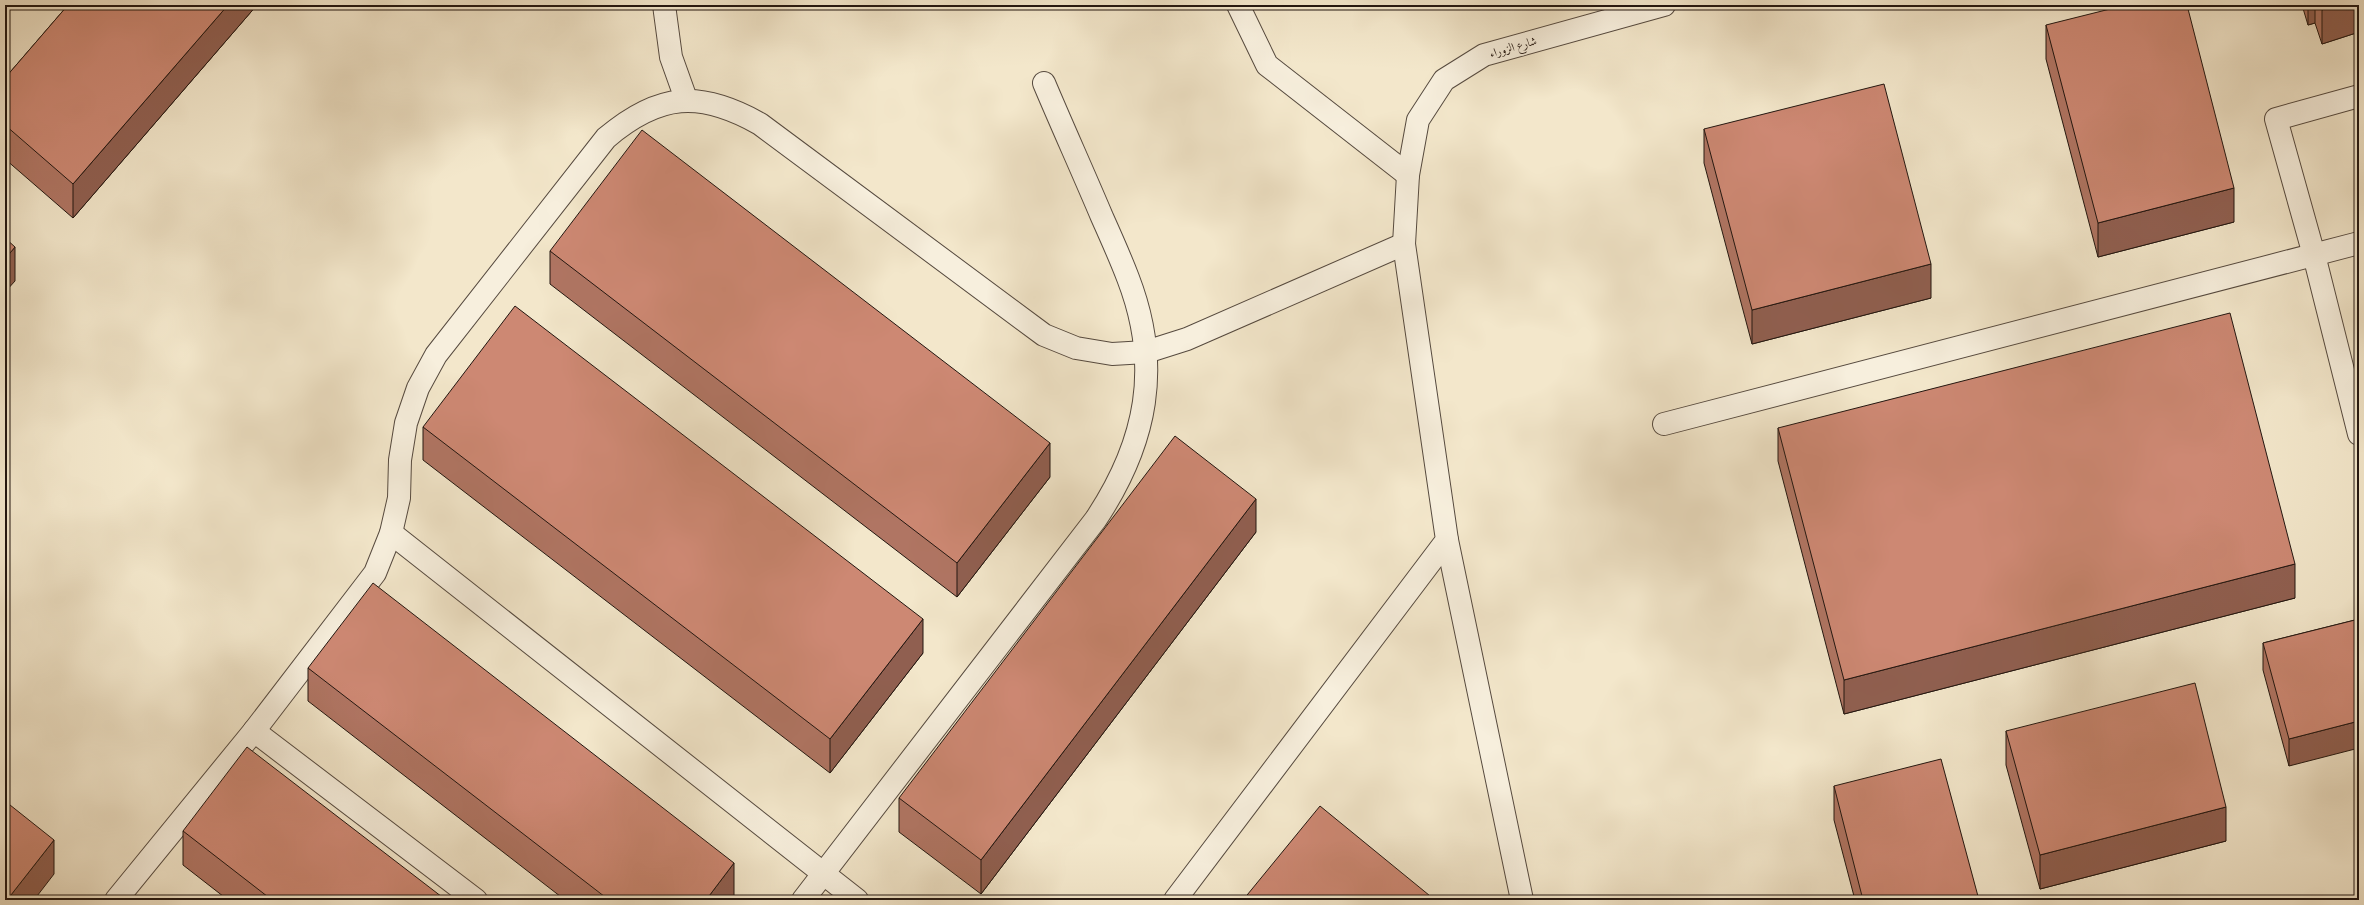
<svg xmlns="http://www.w3.org/2000/svg" width="2364" height="905" viewBox="0 0 2364 905" font-family="'Libre Bodoni',Amiri,serif">
<style>
.lines{fill:none;stroke-linecap:round;stroke-linejoin:round}
.minor-casing{stroke:#564a3f;stroke-width:24}
.minor{stroke:#f7efdd;stroke-width:22}
.wall{fill:#b07563;stroke:#221610}
.shaded-wall{fill:#905f50;stroke:#221610}
.building{fill:#cd8873;stroke:#221610}
.labels{text-anchor:middle;stroke-width:3;stroke-linejoin:round;paint-order:stroke}
.street-label{font-size:12px;fill:#221610;stroke:#f7efdd}
</style>
<rect width="100%" height="100%" fill="#f3e7cb"/>
<filter id="stains"><feTurbulence type="fractalNoise" baseFrequency=".005" numOctaves="4"/><feColorMatrix values="0 0 0 0 .2 0 0 0 0 .09 0 0 0 0 .02 0 0 0 .5 -.17"/></filter>
<radialGradient id="worn" r=".72"><stop offset=".6" stop-color="#630" stop-opacity="0"/><stop offset="1" stop-color="#630" stop-opacity=".3"/></radialGradient>
<g class="lines">
<defs>
<g id="minor">
<path d="M664 5 671 57 686 99"/>
<path d="M1238 5 1267 65 1408 175"/>
<path d="M2359 96 2276 119 2314 255 2359 434"/>
<path d="M1664 424 2359 243"/>
<path d="M391 533 857 900"/>
<path d="M1447 540 1522 900"/>
<path d="M254 731 476 900"/>
<path d="M116 900 254 731 375 573 391 533 399 498 400 460 406 423 418 388 436 355 606 138C659 93 700 90 760 124L1044 335 1076 348 1112 354 1146 352 1187 339 1404 244"/>
<path d="M803 900 1096 519C1147 442 1162 366 1128 278 1120 257 1111 237 1102 217 1083 172 1063 128 1044 83"/>
<path d="M1175 900 1447 540 1404 244 1408 175 1418 120 1444 80 1484 55 1664 5"/>
</g>
</defs>
<use href="#minor" class="minor-casing"/>
<use href="#minor" class="minor"/>
</g>
<g class="wall">
<path d="M68 5H257L73 218 5 159V78Z"/>
<path d="M2302 5H2359V42L2356 33 2322 44 2315 23 2308 25Z"/>
<path d="M2046 25 2234 222 2098 257 2046 59Z"/>
<path d="M1704 129 1931 298 1752 344 1704 163Z"/>
<path d="M550 251 1050 477 957 597 550 284Z"/>
<path d="M423 427 923 653 830 773 423 460Z"/>
<path d="M1778 428 2295 598 1844 714 1778 461Z"/>
<path d="M1256 532 981 894 899 832V798Z"/>
<path d="M2359 619 2289 766 2263 670V643Z"/>
<path d="M308 668 734 897 732 900H565L308 701Z"/>
<path d="M2006 731 2226 841 2040 889 2006 765Z"/>
<path d="M1834 786 1979 900H1855L1834 820Z"/>
<path d="M183 831 446 900H228L183 865Z"/>
</g>
<g class="shaded-wall">
<path d="M228 5H257L73 218V184Z"/>
<path d="M2308 5H2315V23L2308 25Z"/>
<path d="M2337 5H2356V33L2322 44V10Z"/>
<path d="M2234 188V222L2098 257V223Z"/>
<path d="M15 247V281L5 292V259Z"/>
<path d="M1931 264V298L1752 344V310Z"/>
<path d="M1050 443V477L957 597V563Z"/>
<path d="M1256 499V532L981 894V860Z"/>
<path d="M2295 564V598L1844 714V680Z"/>
<path d="M923 619V653L830 773V739Z"/>
<path d="M2359 721V748L2289 766V739Z"/>
<path d="M2226 807V841L2040 889V855Z"/>
<path d="M54 840V874L34 900H7Z"/>
<path d="M734 863V897L732 900H706Z"/>
</g>
<g class="building">
<path d="M68 5H228L73 184 5 125V78Z"/>
<path d="M2126 5H2187L2234 188 2098 223 2046 25Z"/>
<path d="M2320 5H2337L2322 10Z"/>
<path d="M1884 84 1931 264 1752 310 1704 129Z"/>
<path d="M642 130 1050 443 957 563 550 251Z"/>
<path d="M5 238 15 247 5 259Z"/>
<path d="M515 306 923 619 830 739 423 427Z"/>
<path d="M2230 313 2295 564 1844 680 1778 428Z"/>
<path d="M1175 436 1256 499 981 860 899 798Z"/>
<path d="M373 583 734 863 706 900H609L308 668Z"/>
<path d="M2359 619V721L2289 739 2263 643Z"/>
<path d="M2195 683 2226 807 2040 855 2006 731Z"/>
<path d="M247 747 446 900H272L183 831Z"/>
<path d="M1941 759 1979 900H1863L1834 786Z"/>
<path d="M5 801 54 840 7 900H5Z"/>
<path d="M1320 806 1435 900H1243Z"/>
</g>
<g class="labels">
<g class="street-label">
<text transform="translate(1513 47) rotate(-16)" y="4">شارع الزوراء</text>
</g>
</g>
<rect width="2364" height="905" fill="none" stroke="#f3e7cb" stroke-width="20"/>
<rect x="6" y="6" width="2352" height="893" fill="none" stroke="#221610" stroke-width="2"/>
<rect x="10" y="10" width="2344" height="885" fill="none" stroke="#221610"/>
<rect width="100%" height="100%" filter="url(#stains)"/>
<rect width="100%" height="100%" fill="url(#worn)"/>
</svg>
